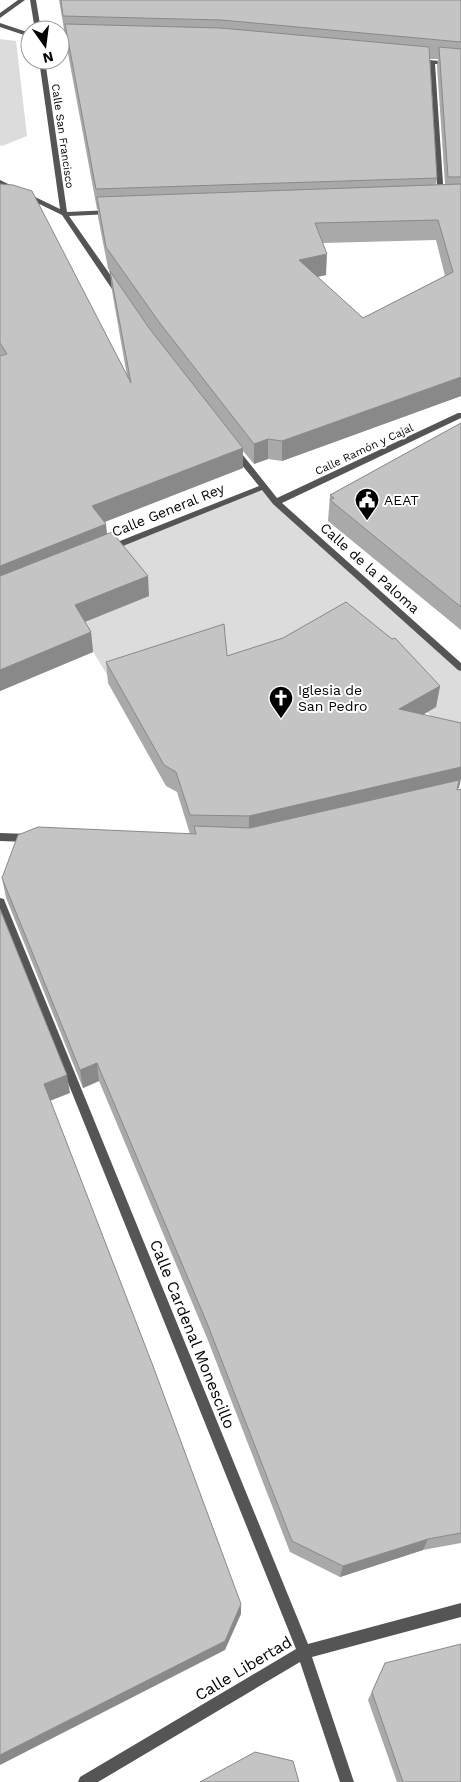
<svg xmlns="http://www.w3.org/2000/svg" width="461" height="1782" viewBox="0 0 461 1782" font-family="'Work Sans',sans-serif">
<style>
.green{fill:#dcdcdc}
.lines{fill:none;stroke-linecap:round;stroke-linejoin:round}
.street{fill:#555;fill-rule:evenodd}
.wall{fill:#a9a9a9;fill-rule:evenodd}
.shaded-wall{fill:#898989}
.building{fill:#c4c4c4;stroke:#898989;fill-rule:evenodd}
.labels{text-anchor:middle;stroke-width:4;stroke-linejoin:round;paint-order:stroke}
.far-street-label{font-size:11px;fill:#000;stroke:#fff}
.poi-label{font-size:14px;fill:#000;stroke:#fff;text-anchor:start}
.street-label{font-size:14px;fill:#000;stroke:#fff}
.near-street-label{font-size:16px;fill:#000;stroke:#fff}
</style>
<rect width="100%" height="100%" fill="#fff"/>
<g class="green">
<path d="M0 39 16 41 27 136 2 146 0 145Z"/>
<path d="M263 487 461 667V745L427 712 310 644 109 678 77 625 149 596 116 546Z"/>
</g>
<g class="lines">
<g class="street">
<path d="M18 0H25L0 18V13Z"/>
<path d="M30 0H36L41 30H35Z"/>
<path d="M0 23 30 33V37L0 27Z"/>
<path d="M60 37H79L82 39 79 41H60Z"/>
<path d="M418 59 461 63V67L435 64 444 198 441 200 438 198 429 64 416 62V60Z"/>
<path d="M39 60H45L67 212 111 210 114 212 111 214 69 216 123 293 122 295H116L62 215 0 185V180L2 181 60 209Z"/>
<path d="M458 413H461V418L282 503 461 663V671L458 670 273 504 262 490 113 550H107L106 548 107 546 259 486 232 453V449H238L277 498Z"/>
<path d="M0 833 29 834 32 835 34 838 32 841 29 842 0 841Z"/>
<path d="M0 898 4 899 5 902 308 1644 461 1603V1617L312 1657 354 1782H340L300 1662 98 1782H78L80 1777 296 1649 0 914Z"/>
</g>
</g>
<g class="wall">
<path d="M59 0H461V396L282 461 268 459 254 464 243 451V468L105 522 107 534 149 596 85 622 91 632 93 652 0 691V184L127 376 112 291 110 272 108 268 98 217V209H97L66 43V35H65ZM430 59H438L437 66 445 184 436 185 437 178ZM436 240 445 276 363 318 317 277 326 275 323 243Z"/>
<path d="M461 423V630L328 521 330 495Z"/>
<path d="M227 656 440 686 436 707 424 714 459 788H458V790L461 789V1543L423 1550 340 1577 290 1552 207 1338 99 1081 83 1088 6 898 2 878 190 834 177 792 166 786 108 683 106 662Z"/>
<path d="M385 1663 461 1782H397L368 1700Z"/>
</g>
<g class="shaded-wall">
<path d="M327 254 326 275 298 281 299 260Z"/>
<path d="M461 377V396L282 461V441Z"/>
<path d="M268 439V459L254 464V444Z"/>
<path d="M243 448V468L94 526 92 506Z"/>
<path d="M106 524 108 544 0 587V566Z"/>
<path d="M148 576 149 596 77 625 75 605Z"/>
<path d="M91 632 93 652 0 691V670Z"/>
<path d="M440 686 436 707 397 730 399 709Z"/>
<path d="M461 767V779L459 788H458L456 800 249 836V816Z"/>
<path d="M97 1063 99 1081 83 1088 80 1070Z"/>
<path d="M67 1075 70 1093 47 1102 44 1084Z"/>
<path d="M428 1539 423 1550 340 1577 343 1566Z"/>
<path d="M241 1604V1614L225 1650 0 1765V1755Z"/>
</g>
<g class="building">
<path d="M61 0H461V42L221 20 63 16Z"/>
<path d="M65 24 221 28 429 47 437 178 96 189Z"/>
<path d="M439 47 461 49V177H448Z"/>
<path d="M0 184 13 185 32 191 131 383 110 271 149 328 243 448 92 506 106 524 0 566V356L7 354 0 343Z"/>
<path d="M461 184V377L282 441 268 439 254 444 159 322 106 247 97 197ZM438 220 453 272 363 318 299 260 327 254 315 223Z"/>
<path d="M461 423V607L330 500 334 498 330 495Z"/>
<path d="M112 532 148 576 75 605 91 632 0 670V576Z"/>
<path d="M346 602 392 639 395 638 440 686 399 709 461 723V767L249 816 190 815 176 772 164 765 106 662 224 624 227 656 283 638Z"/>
<path d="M459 780 457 790 461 789V1533L428 1539 343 1566 292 1541 207 1323 97 1063 80 1070 2 878 18 835 38 827 196 834 194 826 250 828Z"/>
<path d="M0 909 67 1075 44 1084 153 1366 241 1604 225 1641 0 1755Z"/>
<path d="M461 1644V1782H403L372 1692 385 1663Z"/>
<path d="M255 1752 293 1761 299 1782H200Z"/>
</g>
<defs>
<symbol id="civic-pin" viewBox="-11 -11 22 30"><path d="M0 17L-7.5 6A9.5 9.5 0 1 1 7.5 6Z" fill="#000" stroke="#fff"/><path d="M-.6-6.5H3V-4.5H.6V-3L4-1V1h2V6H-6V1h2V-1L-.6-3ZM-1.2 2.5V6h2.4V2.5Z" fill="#fff"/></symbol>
<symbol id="church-pin" viewBox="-11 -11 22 30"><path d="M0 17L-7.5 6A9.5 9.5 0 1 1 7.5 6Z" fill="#000" stroke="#fff"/><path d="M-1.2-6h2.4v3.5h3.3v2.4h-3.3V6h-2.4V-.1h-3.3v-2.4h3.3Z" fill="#fff"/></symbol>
</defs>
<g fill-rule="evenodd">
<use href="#civic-pin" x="353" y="486" width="28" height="38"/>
<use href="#church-pin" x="267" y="684" width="28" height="38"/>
</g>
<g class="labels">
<g class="far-street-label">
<text transform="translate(63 136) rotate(82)" y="4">Calle San Francisco</text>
<text transform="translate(364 449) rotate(-25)" y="4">Calle Ramón y Cajal</text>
</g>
<g class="poi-label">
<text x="384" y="505">AEAT</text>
<text x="298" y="695">Iglesia de<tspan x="298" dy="16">San Pedro</tspan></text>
</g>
<g class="street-label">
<text transform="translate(168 510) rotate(-22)" y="5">Calle General Rey</text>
<text transform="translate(370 568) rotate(42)" y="5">Calle de la Paloma</text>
</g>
<g class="near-street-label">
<text transform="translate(193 1334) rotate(68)" y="6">Calle Cardenal Monescillo</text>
<text transform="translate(243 1668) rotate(-31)" y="6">Calle Libertad</text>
</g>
</g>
<g transform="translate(45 45) rotate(166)"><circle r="24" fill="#ffffff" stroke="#999999"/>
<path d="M0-4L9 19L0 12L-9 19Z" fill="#000000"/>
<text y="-8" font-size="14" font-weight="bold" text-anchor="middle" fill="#000000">N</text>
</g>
</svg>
